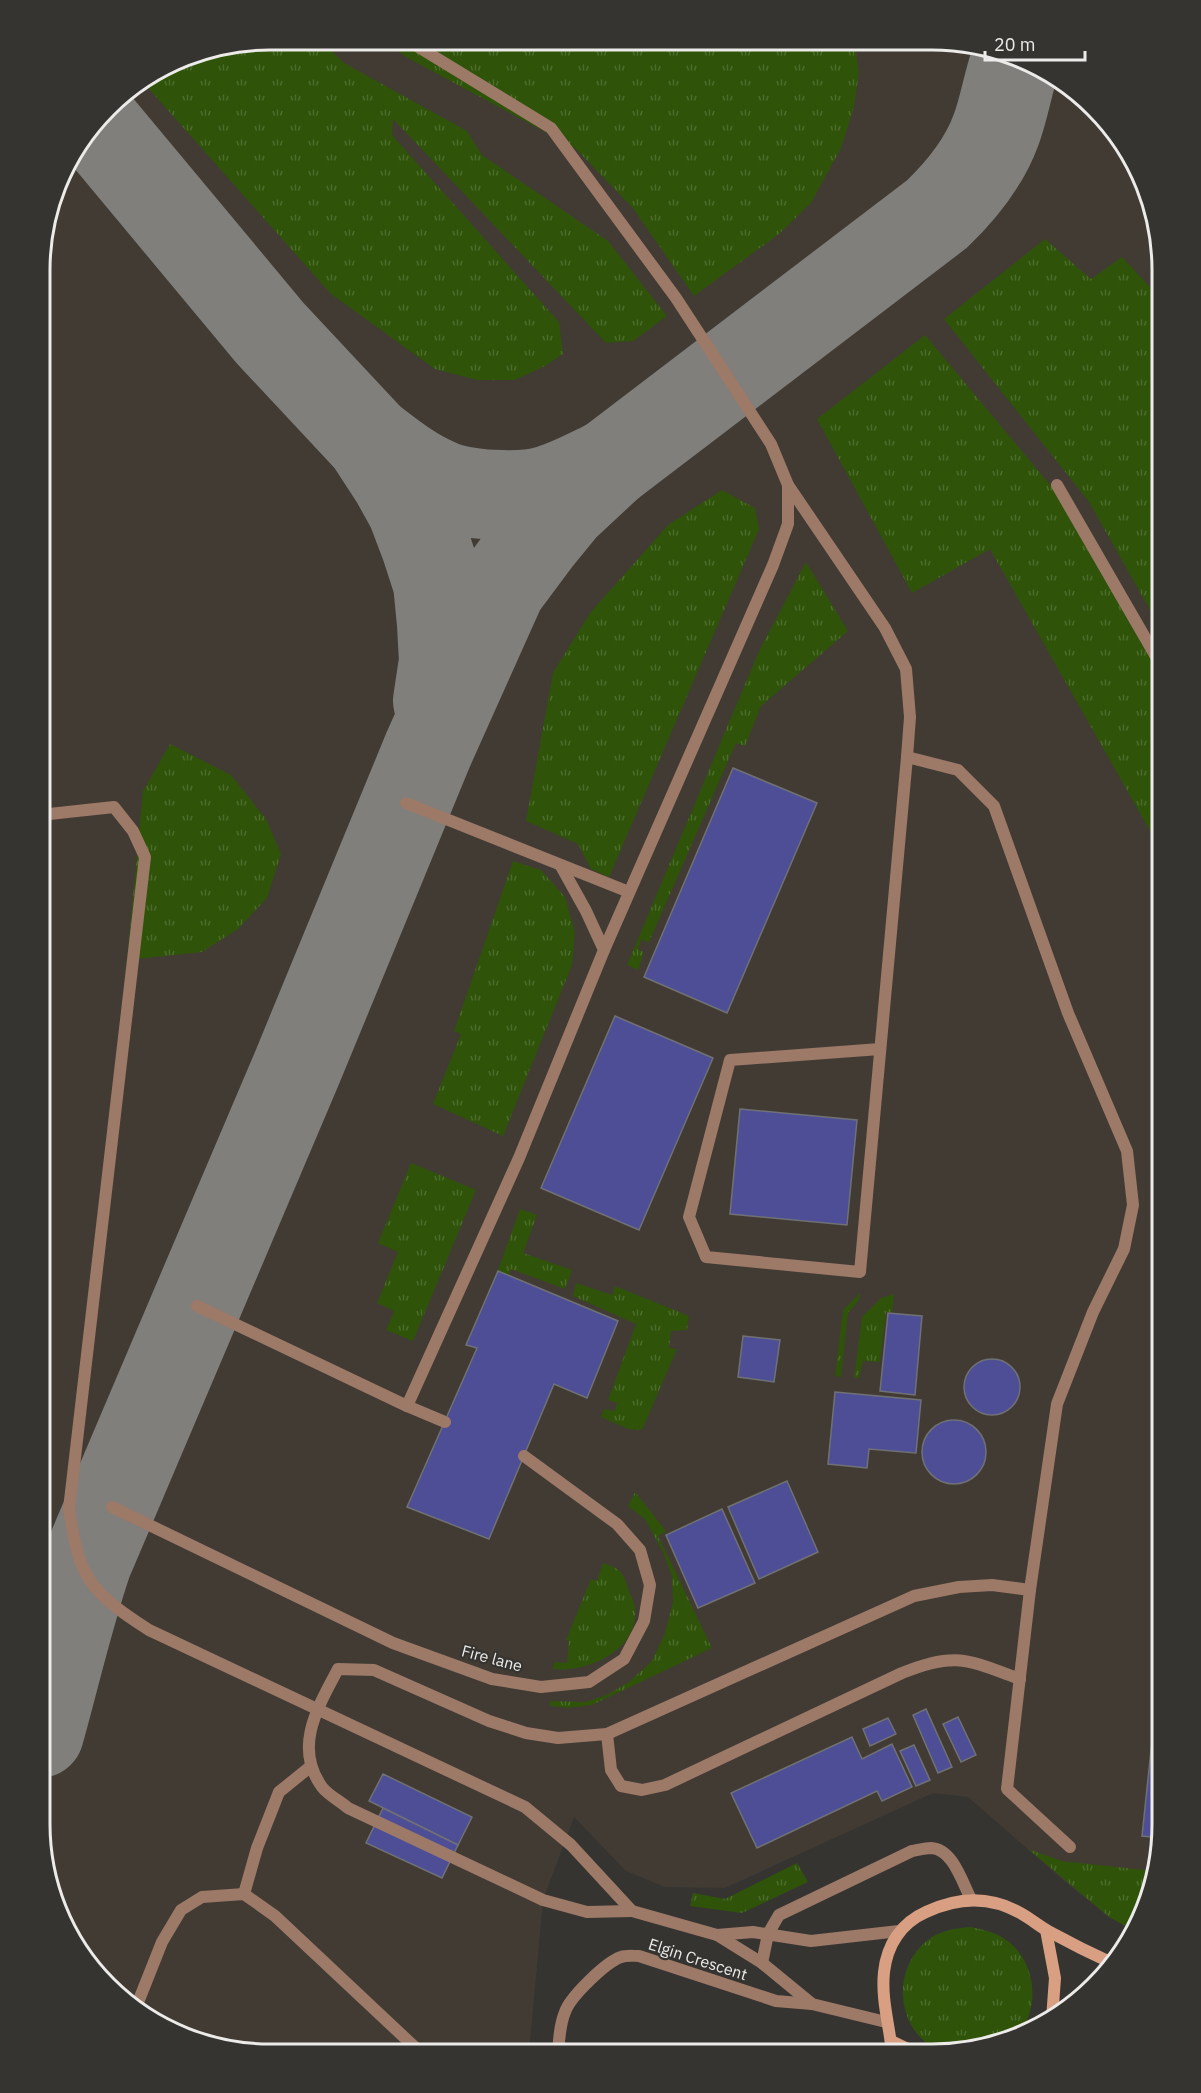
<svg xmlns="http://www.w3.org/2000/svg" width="1201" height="2093" viewBox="0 0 1201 2093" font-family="'IBM Plex Sans',sans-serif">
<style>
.built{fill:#413b33}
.grass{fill:url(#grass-tufts)}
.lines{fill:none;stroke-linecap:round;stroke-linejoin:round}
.taxiway{stroke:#807f7c;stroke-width:90}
.building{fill:#4d4e96;stroke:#707175;stroke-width:1.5}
.lane{stroke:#9d7968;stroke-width:12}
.street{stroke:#9d7968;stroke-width:12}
.secondary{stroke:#d89f83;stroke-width:12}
.labels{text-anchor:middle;stroke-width:4.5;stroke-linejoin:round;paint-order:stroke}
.street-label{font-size:16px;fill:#ecebe9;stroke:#363431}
.rim{fill:none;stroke:#ecebe9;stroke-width:3}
</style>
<defs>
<pattern id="grass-tufts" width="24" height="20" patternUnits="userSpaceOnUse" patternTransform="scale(1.5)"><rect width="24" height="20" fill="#2e5309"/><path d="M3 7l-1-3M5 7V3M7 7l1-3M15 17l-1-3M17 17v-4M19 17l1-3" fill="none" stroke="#4c6c2d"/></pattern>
</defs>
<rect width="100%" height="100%" fill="#363431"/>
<path class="built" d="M270 39 976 43 1033 63 1083 96 1123 141 1150 195 1162 270 1161 1839 1145 1911 1133 1930 1109 1917 1068 1884 968 1797 933 1793 725 1888 665 1887 626 1871 574 1817 543 1900 529 2053 239 2052 181 2036 129 2006 87 1963 51 1898 39 1823 41 240 63 167 117 97 182 56Z"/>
<g class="grass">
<path d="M270 39H320L344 63 467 131 482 155 608 241 667 316 633 341 606 343 393 119 392 135 559 322 563 354 545 366 515 380H477L435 369 331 294 142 81 182 56Z"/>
<path d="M383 40 849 43 855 47 859 72 854 107 841 148 811 203 779 234 694 296 632 207 575 148 406 57Z"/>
<path d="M1045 239 1091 279 1122 257 1162 300V631L1089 502 944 319Z"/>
<path d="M925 335 1086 528 1162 666V852L990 549 912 593 817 419Z"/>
<path d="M722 490 755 508 759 529 609 877 591 869 578 844 526 821 553 673 590 613 668 525Z"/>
<path d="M806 562 848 631 761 706 745 746 736 743 649 942 641 940 638 950 644 952 638 970 627 965 759 651Z"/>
<path d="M170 744 231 775 266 819 281 854 267 898 238 929 202 952 127 960 143 791Z"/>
<path d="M513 861 541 870 565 897 575 932 572 965 503 1136 433 1104 461 1034 454 1031Z"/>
<path d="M411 1163 476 1190 413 1341 386 1330 394 1311 377 1303 398 1252 378 1243Z"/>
<path d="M520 1209 537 1215 523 1253 572 1270 565 1289 511 1269 487 1333 477 1329Z"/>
<path d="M576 1283 612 1295 615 1286 689 1316 687 1330 671 1331 669 1348 677 1349 642 1430 628 1429 601 1417 604 1409 615 1411 617 1403 608 1400 636 1324 573 1296Z"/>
<path d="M860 1293 859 1300 848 1313 841 1377 835 1376 843 1310Z"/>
<path d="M894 1294 892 1312H886L880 1362 863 1361 859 1378H854L862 1317 881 1298Z"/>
<path d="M635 1492 666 1531 658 1536 712 1648 592 1705 568 1708 550 1706V1701L585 1702 607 1695 629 1682 652 1661 665 1633 673 1602 672 1576 663 1552 645 1519 628 1506Z"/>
<path d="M603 1563C622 1569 623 1573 629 1591 631 1596 635 1603 635 1608 639 1650 588 1673 553 1669L554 1662 567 1663 569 1641 566 1640 591 1579 597 1581Z"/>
<path d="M1028 1849 1062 1861 1154 1871 1145 1911 1133 1930 1109 1917Z"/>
<path d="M797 1863 808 1882 742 1913 690 1906 693 1893 725 1899Z"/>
<path d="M971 1927C985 1930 998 1933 1009 1942 1036 1963 1041 2010 1017 2035 1008 2044 990 2044 978 2046 967 2048 952 2054 942 2052 934 2051 928 2045 923 2040 893 2012 897 1960 932 1937 944 1930 957 1928 971 1927Z"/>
</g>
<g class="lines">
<g class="taxiway">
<path d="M96 124 270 333 370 440 396 480 412 509 426 546 438 583 442 624 444 661 438 701"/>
<path d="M370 440C391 456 412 473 436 483 463 496 521 499 550 490 570 484 590 473 609 464"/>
<path d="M39 1733C55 1676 68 1618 87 1562L297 1068 428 750 501 587 536 540 563 507 609 464 937 214C962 190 984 163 996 130 1005 106 1008 81 1017 57"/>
</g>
</g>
<g class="building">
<path d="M733 768 817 803 727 1013 644 977Z"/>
<path d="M615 1016 713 1058 639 1230 541 1188Z"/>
<path d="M740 1109 857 1120 847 1225 730 1214Z"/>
<path d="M498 1271 618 1321 587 1398 554 1384 489 1539 407 1507 477 1348 466 1345Z"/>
<path d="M888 1313 922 1316 915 1395 880 1391Z"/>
<path d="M743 1336 780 1340 774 1382 738 1377Z"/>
<circle cx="992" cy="1387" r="28"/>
<path d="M835 1392 921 1400 916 1453 869 1449 867 1468 828 1464Z"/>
<circle cx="954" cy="1452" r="32"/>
<path d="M787 1481 818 1552 759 1579 728 1507Z"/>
<path d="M722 1509 755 1583 698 1608 666 1535Z"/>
<path d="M1162 1646 1161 1838 1142 1836Z"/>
<path d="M926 1709 952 1767 938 1773 913 1715Z"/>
<path d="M958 1717 976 1755 961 1762 943 1724Z"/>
<path d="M888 1718 896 1734 870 1746 863 1729Z"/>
<path d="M852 1737 862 1759 892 1744 912 1787 882 1801 877 1791 757 1848 731 1793Z"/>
<path d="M914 1745 930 1780 916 1786 900 1751Z"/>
<path d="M383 1774 472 1817 458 1845 369 1801Z"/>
<path d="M383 1808 458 1845 442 1878 366 1843Z"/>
</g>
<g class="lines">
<g class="lane">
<path d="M407 40 551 128 676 298 771 444 788 485V524L773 565 604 950"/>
<path d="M788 485 885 628 906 669 910 717 907 757 860 1272 706 1257 689 1217 730 1060 880 1049"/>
<path d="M1057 485 1162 667"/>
<path d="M907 757 958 770 994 806 1068 1013 1127 1151 1133 1205 1124 1249 1093 1312 1057 1404 1030 1590 1007 1789 1070 1847"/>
<path d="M406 803 629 892"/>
<path d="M40 815 114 807 133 831 145 857 69 1509C72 1527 74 1545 81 1563 92 1594 123 1613 149 1630L525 1807 571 1845 632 1911 717 1935 762 1963 812 2004 886 2022"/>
<path d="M197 1306 407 1406 445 1422"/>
<path d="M407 1406 519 1158 604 950 586 911 561 866"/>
<path d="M112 1507 393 1643 492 1679 541 1687 589 1682 624 1659 644 1621 650 1585 640 1550 617 1524 524 1456"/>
<path d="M607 1734 611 1770 621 1786 642 1790 665 1785 902 1673C956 1651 968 1660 1020 1679"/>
<path d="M244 1894 257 1848 279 1792 310 1767"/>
<path d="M632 1911 587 1912 543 1900 348 1808C340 1801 328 1795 322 1787 293 1747 318 1707 338 1669L374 1670 489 1721 526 1733 558 1738 607 1734 914 1596 959 1587 992 1585 1030 1590"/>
<path d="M717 1935 753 1932 811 1941 899 1931"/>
<path d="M762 1963 768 1934 779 1915 912 1851C918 1850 925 1848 931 1848 953 1849 962 1882 971 1899"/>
<path d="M135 2010 162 1942 181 1910 202 1897 244 1894 275 1916 421 2053"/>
</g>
<path class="street" d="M558 2053C559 2039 560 2024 565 2012 570 1997 606 1962 621 1957 627 1955 633 1956 639 1956L776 2001 812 2004"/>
<g class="secondary">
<path d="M1046 1930 1055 1978 1052 2019"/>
<path d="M891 2041 918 2054"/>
<path d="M892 2054C890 2026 881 2001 884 1972 887 1945 901 1923 926 1912 958 1897 990 1895 1022 1914 1031 1919 1039 1926 1048 1931 1070 1943 1092 1954 1114 1964"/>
</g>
</g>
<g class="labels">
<g class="street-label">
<text transform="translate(492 1658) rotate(15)" y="6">Fire lane</text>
<text transform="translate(698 1959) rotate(18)" y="6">Elgin Crescent</text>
</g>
</g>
<path d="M0 0H1201V2093H0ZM270 50H932A220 220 0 0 1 1152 270V1824A220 220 0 0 1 932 2044H270A220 220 0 0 1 50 1824V270A220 220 0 0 1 270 50Z" fill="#363431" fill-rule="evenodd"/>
<path class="rim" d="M270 50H932A220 220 0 0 1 1152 270V1824A220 220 0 0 1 932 2044H270A220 220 0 0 1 50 1824V270A220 220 0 0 1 270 50Z"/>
<path d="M985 51v9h100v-9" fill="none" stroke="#ecebe9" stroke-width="3"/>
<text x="994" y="51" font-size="18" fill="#ecebe9" stroke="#363431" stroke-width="4.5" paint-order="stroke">20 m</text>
</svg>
